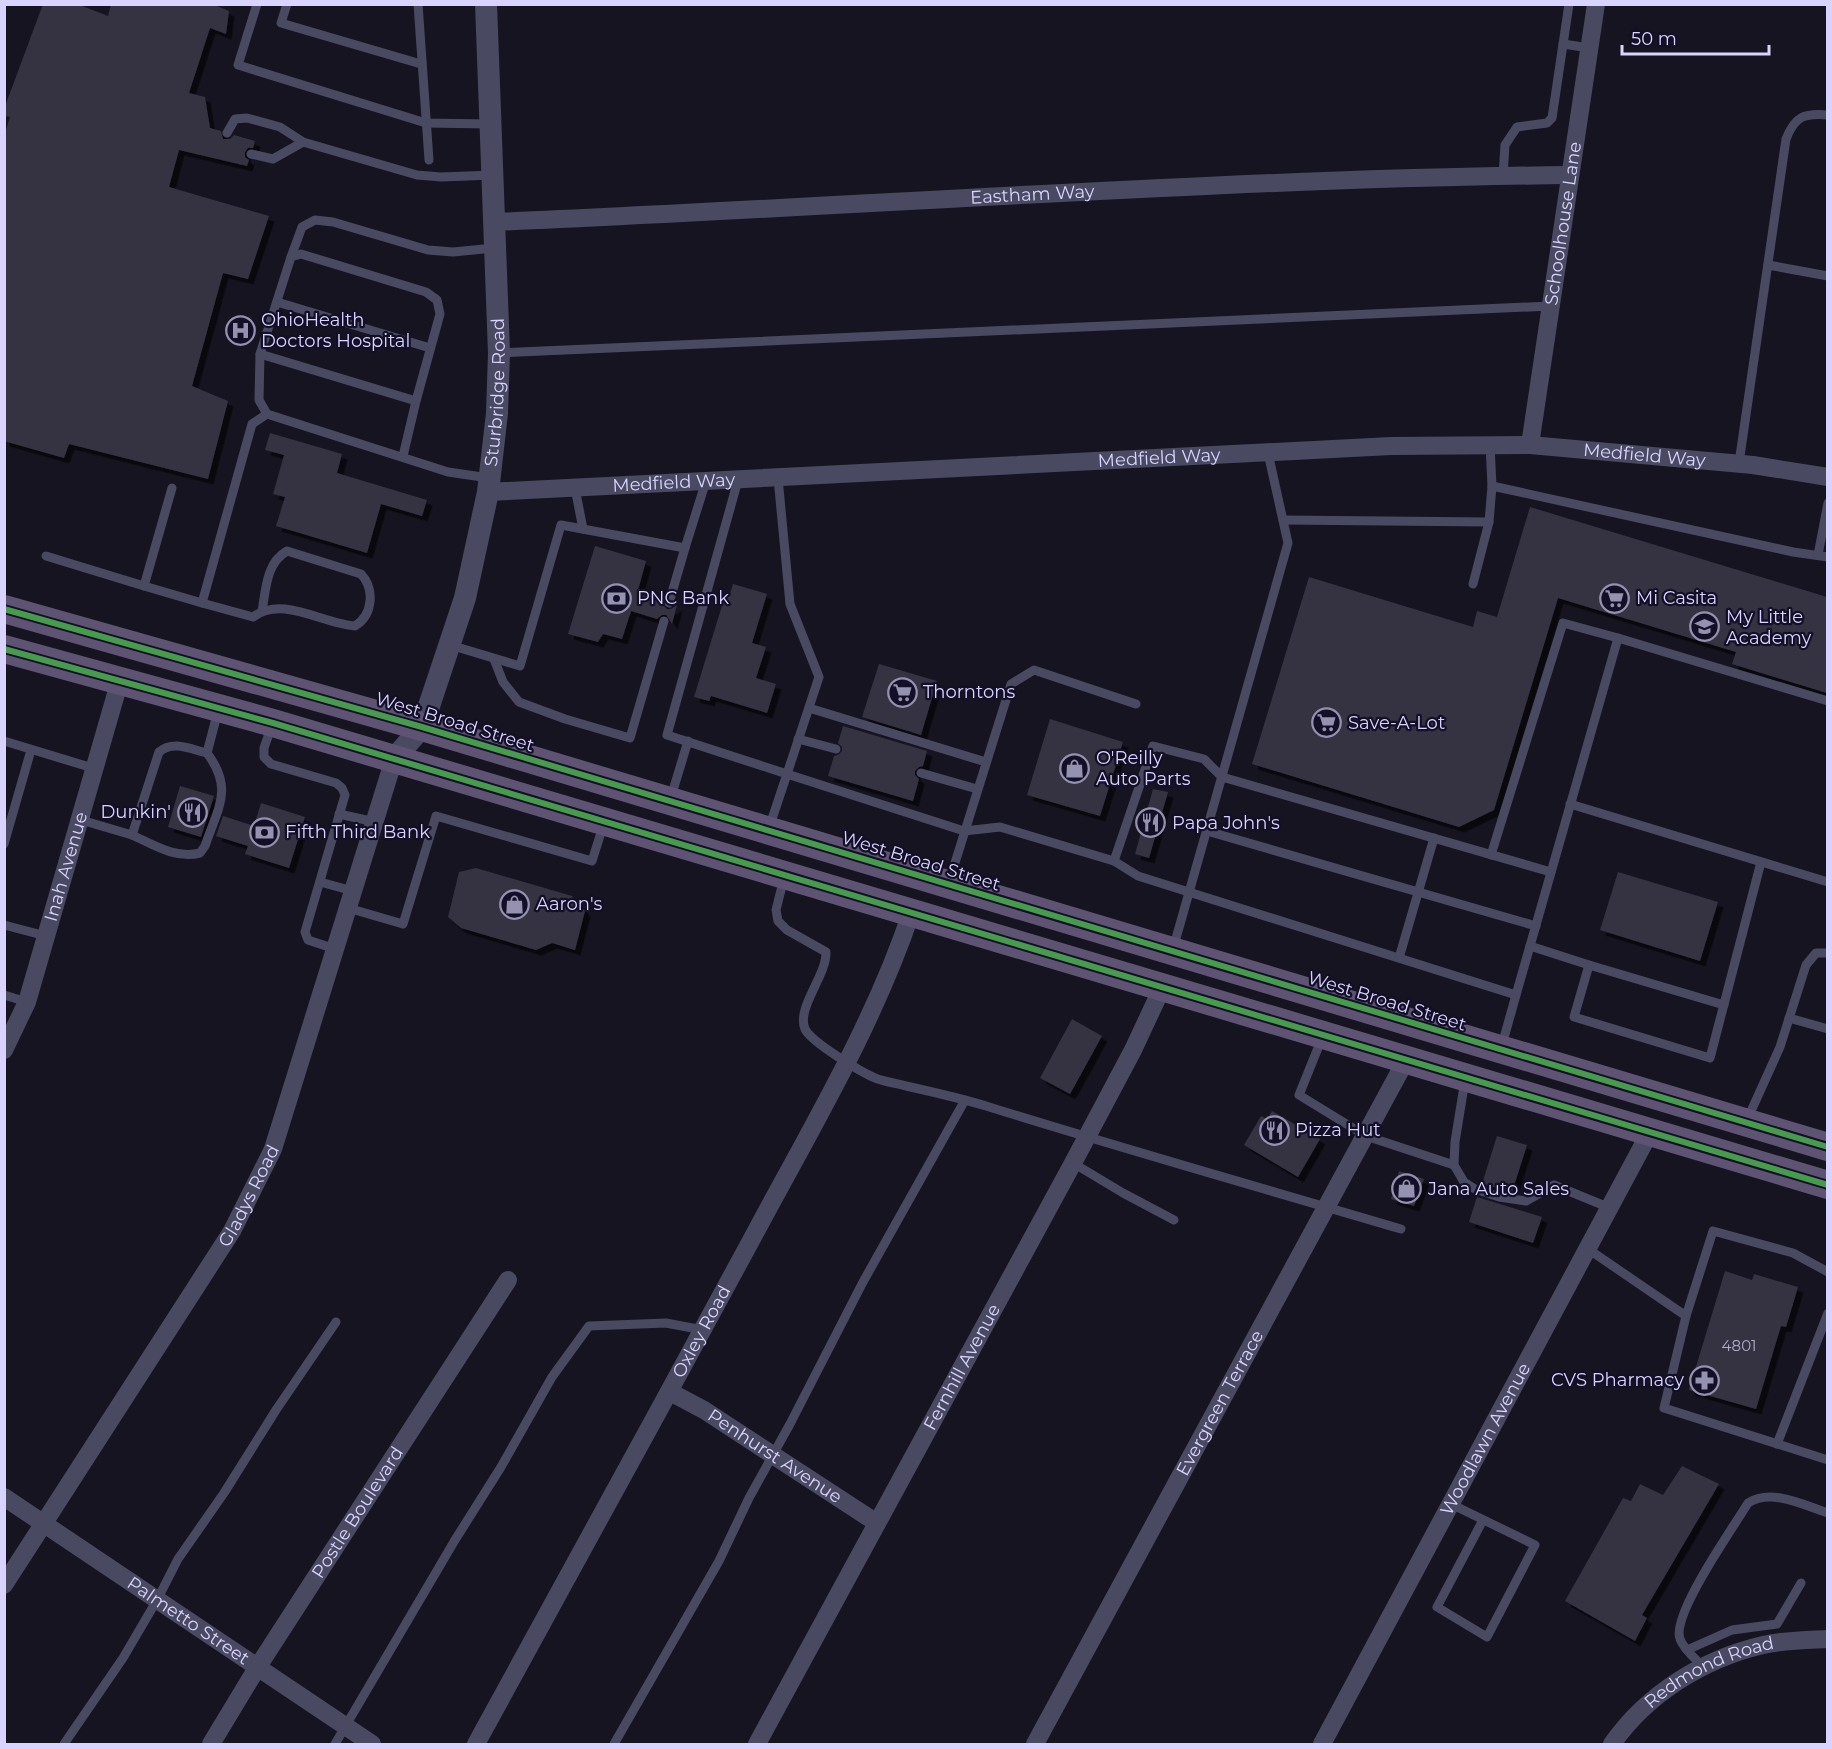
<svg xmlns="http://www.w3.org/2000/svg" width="1832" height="1749" viewBox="0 0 1832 1749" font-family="Montserrat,sans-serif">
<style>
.building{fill:#343243;filter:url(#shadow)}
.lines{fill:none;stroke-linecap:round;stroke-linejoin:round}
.service{stroke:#4a4962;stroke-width:9}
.minor{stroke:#4a4962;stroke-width:18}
.tertiary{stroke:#4a4962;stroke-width:22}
.primary{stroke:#5e5373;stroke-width:28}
.cycleway-casing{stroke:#130f26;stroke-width:10}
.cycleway{stroke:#469c4c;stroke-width:6}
.labels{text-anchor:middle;stroke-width:4.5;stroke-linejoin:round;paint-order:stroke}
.number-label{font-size:15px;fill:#b0acd0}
.street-label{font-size:18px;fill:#d9d4ff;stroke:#130f26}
.poi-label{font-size:18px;fill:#d9d4ff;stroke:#130f26;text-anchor:start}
</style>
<defs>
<filter id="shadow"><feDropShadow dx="5.5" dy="5.5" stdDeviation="0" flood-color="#0009"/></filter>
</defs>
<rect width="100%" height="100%" fill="#161421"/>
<g class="building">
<path d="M43 4H77L108 16 111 4H212L229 11 226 34 210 28 189 93 205 97 210 128 221 131 223 139H230L234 135 255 141 253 148H248L245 152V157L249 160 247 166 179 150 169 187 269 216 248 279 223 273 192 386 228 401 208 479 69 444 64 458 4 441V136L10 117 4 116V109Z"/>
<path d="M270 433 342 454 337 473 427 500 422 516 381 504 367 553 276 526 285 497 273 494 284 455 265 450Z"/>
<path d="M1530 507 1827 597V693L1732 664 1736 652 1558 598 1494 810 1459 827 1252 764 1309 577 1473 627 1477 611 1497 617Z"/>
<path d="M595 546 646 561 637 594 663 601V605L667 609H671L677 605 672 624 666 615H662L657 619 631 611 622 639 603 634 598 642 568 634Z"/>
<path d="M733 584 767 594 752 643 766 647 756 678 776 684 767 713 711 696 709 701 694 697 725 596 729 597Z"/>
<path d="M879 664 937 681 921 735 862 717Z"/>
<path d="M1050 719 1123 742 1100 816 1027 795Z"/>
<path d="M843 726 927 751 923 766 919 767 915 771V775L919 779 913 801 828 776 834 756 838 755 842 751V747L838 743Z"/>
<path d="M180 786 214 796 201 837 168 827Z"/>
<path d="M1153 789 1168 792 1149 858 1135 854Z"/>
<path d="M261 803 305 817 289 868 245 854 248 846 216 836 223 816 254 826Z"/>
<path d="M476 868 572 896 585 911 575 950 552 943 536 950 461 928 448 917 459 872Z"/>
<path d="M1618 872 1718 902 1700 961 1600 930Z"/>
<path d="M1072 1019 1102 1036 1070 1094 1040 1078Z"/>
<path d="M1272 1111 1320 1139 1298 1177 1244 1145 1261 1116 1267 1119Z"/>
<path d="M1497 1136 1527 1145 1512 1192 1482 1184Z"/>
<path d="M1399 1171 1424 1179 1414 1206 1391 1199Z"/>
<path d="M1477 1197 1542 1217 1533 1243 1469 1222Z"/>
<path d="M1725 1271 1752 1280 1754 1274 1798 1287 1786 1327 1781 1326 1756 1409 1689 1390Z"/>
<path d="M1682 1466 1719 1484 1642 1615 1647 1618 1635 1641 1565 1601 1623 1498 1631 1501 1640 1484 1663 1495Z"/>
</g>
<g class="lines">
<g class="service">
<path d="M257 4 238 65 426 123 490 124"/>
<path d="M287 4 281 23 421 64"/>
<path d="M418 4 429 160"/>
<path d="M1563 44 1590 48"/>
<path d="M227 133 235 119 247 118 280 127 303 142 417 175 441 177 493 175"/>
<path d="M251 154 273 159 303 142"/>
<path d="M1503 176 1505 145 1517 127 1547 123 1552 118 1569 4"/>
<path d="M291 257 302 227 315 220 333 222 428 250 453 252 494 248"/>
<path d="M1768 265 1828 276"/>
<path d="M277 302 430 348"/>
<path d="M499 353 1551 306"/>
<path d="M260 354 416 401"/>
<path d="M1490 445 1492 486"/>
<path d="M403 456 416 401 440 314 437 300 426 292 301 254 291 257 260 354 259 400 267 414 448 472 489 478"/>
<path d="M1739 463 1786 139C1795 116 1804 113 1828 115"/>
<path d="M778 478 790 604 819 677 787 774 964 831 1000 827 1114 861 1138 876 1516 995 1618 638 1828 701"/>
<path d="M738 480 667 735 787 774 769 828"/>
<path d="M172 488 144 586 202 603"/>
<path d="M575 488 583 529"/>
<path d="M1283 520 1489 522 1492 486 1793 552 1828 557"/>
<path d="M1818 555 1828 503"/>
<path d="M46 556 144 586"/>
<path d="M1473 584 1489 522"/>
<path d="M669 603 685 548"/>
<path d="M262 611C266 589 266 563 287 551L361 574C375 589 373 615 355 626 322 624 283 595 253 617L202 603 252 424 267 414"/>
<path d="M450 645 520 666 561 525 685 548 706 481"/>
<path d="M494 659 503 682 519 702 565 719 630 738 664 621"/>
<path d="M809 708 986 762"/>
<path d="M272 725 264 748V757L271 764 336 783 342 788 345 795 305 932 308 940 335 949"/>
<path d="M798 739 836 749"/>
<path d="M4 741 96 769"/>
<path d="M921 773 977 789"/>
<path d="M671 797 688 741"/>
<path d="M1570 804 1828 882"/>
<path d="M339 814 375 822"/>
<path d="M81 820 132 835 159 752C173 740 190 749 207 753L218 711"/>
<path d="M1207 831 1536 926"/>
<path d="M132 835C154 845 175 859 200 853L205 846C218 807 234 789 207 753"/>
<path d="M4 844 31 750"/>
<path d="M1491 855 1563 623 1618 638"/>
<path d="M1114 861 1153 746 1204 759 1222 777 1551 872"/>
<path d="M784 878 776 910 778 921 787 930 826 952C827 975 796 1008 805 1029 811 1042 861 1072 875 1078 885 1082 896 1083 906 1086 933 1092 960 1098 986 1106 1124 1149 1262 1188 1401 1229"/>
<path d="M320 882 353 891"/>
<path d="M949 882 1011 684 1034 670 1136 704"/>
<path d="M348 908 403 924 436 816 592 861 604 823"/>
<path d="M4 925 46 936"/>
<path d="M1530 946 1589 965 1574 1017 1710 1058 1761 862"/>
<path d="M1173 949 1288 543 1268 453"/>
<path d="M1399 958 1434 838"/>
<path d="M1589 965 1724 1005"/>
<path d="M4 995 27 1002"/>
<path d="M1789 1018 1828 1029"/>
<path d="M1322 1038 1299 1095 1366 1136 1454 1165"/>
<path d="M1502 1045 1516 995"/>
<path d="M1465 1080 1455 1142 1454 1165 1464 1182 1475 1189 1499 1197 1526 1201 1554 1185 1610 1208"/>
<path d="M1747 1120 1780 1047 1806 965 1816 953H1828"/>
<path d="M1073 1163 1123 1193 1174 1220"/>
<path d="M1588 1249 1686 1316 1713 1231 1793 1253 1828 1272"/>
<path d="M1686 1316 1664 1408 1828 1460"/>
<path d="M1777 1444 1828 1313"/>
<path d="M1451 1504 1535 1545 1487 1637 1437 1607 1483 1520"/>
<path d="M1687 1650 1732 1630 1777 1624 1801 1583"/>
<path d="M1704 1668C1696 1659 1684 1650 1680 1639 1671 1615 1733 1528 1748 1503 1771 1488 1804 1505 1828 1513"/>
<path d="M64 1744 123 1658 157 1600 178 1559 224 1493 276 1410 336 1322"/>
<path d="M335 1744 455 1540 501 1467 552 1377 589 1326 666 1323 703 1330"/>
<path d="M614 1744 719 1561 749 1498 790 1424 863 1282 965 1100"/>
</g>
<g class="minor">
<path id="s1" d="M495 222C853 207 1211 179 1570 175"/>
<path id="s2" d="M1530 445 1596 4"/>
<path id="s3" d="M488 492 1391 446 1530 445 1753 465 1828 477"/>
<path id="s4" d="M4 1050 27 1002 120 680"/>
<path id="s5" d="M670 1392 704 1410 877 1523"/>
<path id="s6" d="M4 1497 372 1744"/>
<path id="s7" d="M4 1585 232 1231 273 1149 394 759"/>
<path id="s8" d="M211 1744 257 1668 508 1280"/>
<path id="s9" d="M476 1744C569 1575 662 1405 754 1235 810 1130 873 1026 911 913"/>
<path id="s10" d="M757 1744 1073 1163 1133 1050 1162 988"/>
<path id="s11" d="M1035 1744 1406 1060"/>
<path id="s12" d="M1322 1744 1650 1132"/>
<path id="s13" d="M1612 1744C1647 1694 1703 1659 1763 1645 1784 1640 1806 1640 1828 1639"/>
</g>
<path class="tertiary" id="s14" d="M394 759 422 727 465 598 488 492 497 413 499 353 486 4"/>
<g class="primary">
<path d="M4 609 422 727 1828 1147"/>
<path d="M4 649 273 723 1828 1185"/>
</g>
<defs>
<g id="cycleway">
<path d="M4 609 422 727 1828 1147"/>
<path d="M4 649 273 723 1828 1185"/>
</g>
</defs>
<use href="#cycleway" class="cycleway-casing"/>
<use href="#cycleway" class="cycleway"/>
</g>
<defs>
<symbol id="hospital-ring" viewBox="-11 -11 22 22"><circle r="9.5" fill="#130f26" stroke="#9591b1" stroke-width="1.5"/><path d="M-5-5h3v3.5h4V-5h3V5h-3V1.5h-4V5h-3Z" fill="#9591b1"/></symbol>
<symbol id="bank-ring" viewBox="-11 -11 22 22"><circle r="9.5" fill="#130f26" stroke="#9591b1" stroke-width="1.5"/><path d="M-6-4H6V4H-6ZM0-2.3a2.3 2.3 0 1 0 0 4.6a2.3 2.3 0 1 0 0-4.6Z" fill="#9591b1"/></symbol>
<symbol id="supermarket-ring" viewBox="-11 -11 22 22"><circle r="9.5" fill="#130f26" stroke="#9591b1" stroke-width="1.5"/><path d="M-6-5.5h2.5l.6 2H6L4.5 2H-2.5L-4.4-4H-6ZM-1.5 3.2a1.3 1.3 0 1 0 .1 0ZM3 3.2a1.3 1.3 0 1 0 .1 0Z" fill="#9591b1"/></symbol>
<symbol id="school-ring" viewBox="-11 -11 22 22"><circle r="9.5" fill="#130f26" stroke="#9591b1" stroke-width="1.5"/><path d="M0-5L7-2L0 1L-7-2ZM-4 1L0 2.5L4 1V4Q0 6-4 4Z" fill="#9591b1"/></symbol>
<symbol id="shop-ring" viewBox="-11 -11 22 22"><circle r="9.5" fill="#130f26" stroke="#9591b1" stroke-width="1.5"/><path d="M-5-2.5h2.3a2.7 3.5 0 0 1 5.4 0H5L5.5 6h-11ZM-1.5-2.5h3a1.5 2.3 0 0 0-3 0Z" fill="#9591b1"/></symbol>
<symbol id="restaurant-ring" viewBox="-11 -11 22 22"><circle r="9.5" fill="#130f26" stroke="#9591b1" stroke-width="1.5"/><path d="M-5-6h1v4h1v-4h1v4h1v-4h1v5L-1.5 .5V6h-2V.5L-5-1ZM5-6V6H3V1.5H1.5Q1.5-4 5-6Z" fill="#9591b1"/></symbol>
<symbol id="pharmacy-ring" viewBox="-11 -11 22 22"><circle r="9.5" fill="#130f26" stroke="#9591b1" stroke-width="1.5"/><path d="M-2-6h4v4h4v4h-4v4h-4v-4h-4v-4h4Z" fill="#9591b1"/></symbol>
</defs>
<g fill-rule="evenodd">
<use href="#hospital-ring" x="224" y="314" width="33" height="33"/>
<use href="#bank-ring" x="600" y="582" width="33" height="33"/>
<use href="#supermarket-ring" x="1598" y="582" width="33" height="33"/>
<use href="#school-ring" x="1688" y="610" width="33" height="33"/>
<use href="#supermarket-ring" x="886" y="676" width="33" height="33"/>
<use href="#supermarket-ring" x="1310" y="706" width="33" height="33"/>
<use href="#shop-ring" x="1058" y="752" width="33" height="33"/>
<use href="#restaurant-ring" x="176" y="796" width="33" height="33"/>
<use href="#restaurant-ring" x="1134" y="806" width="33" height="33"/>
<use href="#bank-ring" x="248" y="816" width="33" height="33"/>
<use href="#shop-ring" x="498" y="888" width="33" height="33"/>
<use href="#restaurant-ring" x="1258" y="1114" width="33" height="33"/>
<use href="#shop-ring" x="1390" y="1172" width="33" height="33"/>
<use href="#pharmacy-ring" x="1688" y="1364" width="33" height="33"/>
</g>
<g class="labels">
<g class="number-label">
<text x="1739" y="1351">4801</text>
</g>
<g class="street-label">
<text dy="6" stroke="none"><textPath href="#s1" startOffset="538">Eastham Way</textPath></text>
<text dy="6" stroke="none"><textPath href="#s2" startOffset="224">Schoolhouse Lane</textPath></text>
<text dy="6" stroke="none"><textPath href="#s14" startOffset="387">Sturbridge Road</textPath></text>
<text dy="6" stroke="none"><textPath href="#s3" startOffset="1158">Medfield Way</textPath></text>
<text dy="6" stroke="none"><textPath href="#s3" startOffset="672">Medfield Way</textPath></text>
<text dy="6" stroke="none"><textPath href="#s3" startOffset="186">Medfield Way</textPath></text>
<text transform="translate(455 722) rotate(17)" y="6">West Broad Street</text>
<text transform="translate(921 861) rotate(17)" y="6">West Broad Street</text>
<text dy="6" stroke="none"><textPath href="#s4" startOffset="194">Inah Avenue</textPath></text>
<text transform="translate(1387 1001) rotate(17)" y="6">West Broad Street</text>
<text dy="6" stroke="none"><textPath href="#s7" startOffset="460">Gladys Road</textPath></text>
<text dy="6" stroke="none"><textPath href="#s9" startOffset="470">Oxley Road</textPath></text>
<text dy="6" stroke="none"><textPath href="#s10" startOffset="429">Fernhill Avenue</textPath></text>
<text dy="6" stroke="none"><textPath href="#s11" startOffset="388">Evergreen Terrace</textPath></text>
<text dy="6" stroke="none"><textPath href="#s12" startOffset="346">Woodlawn Avenue</textPath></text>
<text dy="6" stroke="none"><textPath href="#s5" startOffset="123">Penhurst Avenue</textPath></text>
<text dy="6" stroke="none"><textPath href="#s8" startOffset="274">Postle Boulevard</textPath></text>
<text dy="6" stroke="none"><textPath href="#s6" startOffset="222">Palmetto Street</textPath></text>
<text dy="6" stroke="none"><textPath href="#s13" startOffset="124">Redmond Road</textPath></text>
</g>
<g class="poi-label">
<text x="261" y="326">OhioHealth<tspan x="261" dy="21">Doctors Hospital</tspan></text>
<text x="637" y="604">PNC Bank</text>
<text x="1636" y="604">Mi Casita</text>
<text x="1726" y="623">My Little<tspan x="1726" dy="21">Academy</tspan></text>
<text x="923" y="698">Thorntons</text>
<text x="1348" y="729">Save-A-Lot</text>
<text x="1096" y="764">O'Reilly<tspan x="1096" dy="21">Auto Parts</tspan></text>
<text x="171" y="818" text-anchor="end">Dunkin'</text>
<text x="1172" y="829">Papa John's</text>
<text x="285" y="838">Fifth Third Bank</text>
<text x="536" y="910">Aaron's</text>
<text x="1295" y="1136">Pizza Hut</text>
<text x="1428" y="1195">Jana Auto Sales</text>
<text x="1684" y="1386" text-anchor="end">CVS Pharmacy</text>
</g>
</g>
<rect width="1832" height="1749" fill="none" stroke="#d9d4ff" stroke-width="12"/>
<path d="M1622 45v9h147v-9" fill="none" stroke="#d9d4ff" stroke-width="3"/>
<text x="1631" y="45" font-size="18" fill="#d9d4ff" stroke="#130f26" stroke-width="4.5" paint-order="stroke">50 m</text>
</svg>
